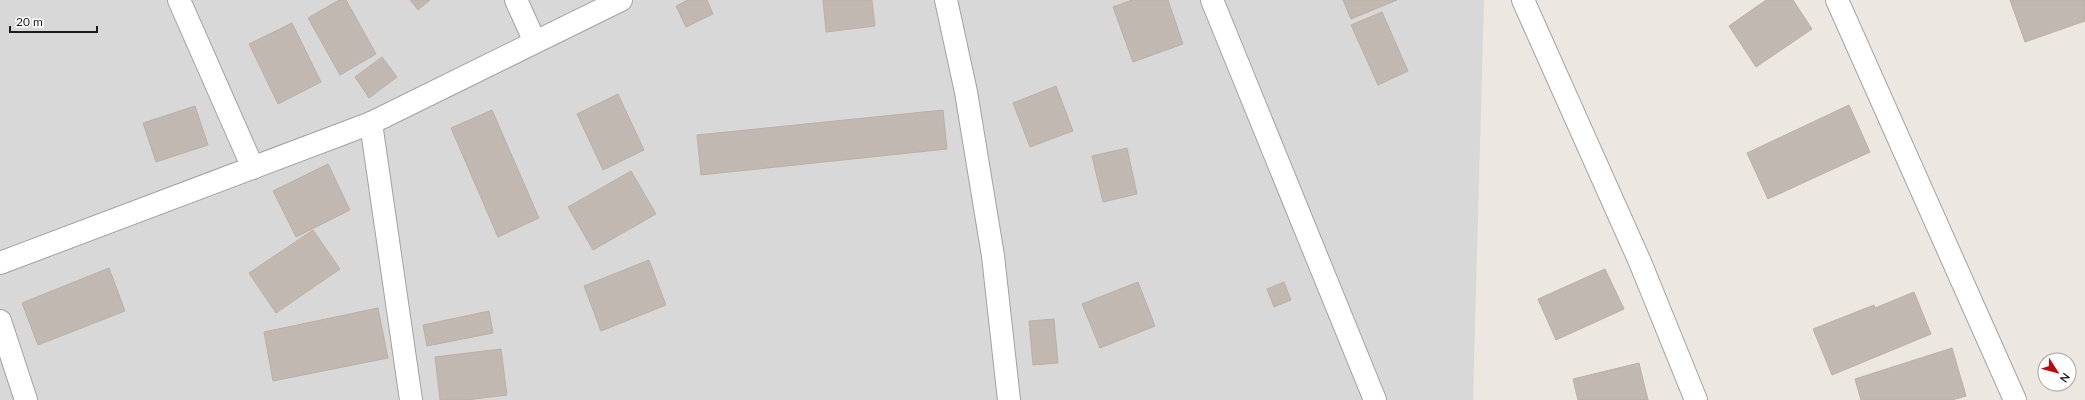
<svg xmlns="http://www.w3.org/2000/svg" width="2085" height="400" viewBox="0 0 2085 400" font-family="Lato,sans-serif">
<style>
.residential{fill:#d9d8d8}
.building{fill:#c0b8b1;stroke:#bdafa4}
.lines{fill:none;stroke-linecap:round;stroke-linejoin:round}
.street-casing{stroke:#a2a2a2;stroke-width:24}
.street{stroke:#fff;stroke-width:22}
</style>
<rect width="100%" height="100%" fill="#ece8e1"/>
<path class="residential" d="M0 0H1484L1473 400H0Z"/>
<g class="building">
<path d="M339 0H346L376 54 340 75 308 18Z"/>
<path d="M410 0H430L418 10Z"/>
<path d="M688 0H707L713 14 686 27 676 6Z"/>
<path d="M823 0H872L875 26 826 32Z"/>
<path d="M1132 0H1168L1183 44 1133 62 1113 7Z"/>
<path d="M1343 0H1397L1351 19Z"/>
<path d="M1766 0H1793L1812 29 1756 67 1729 26Z"/>
<path d="M2010 0H2085V21L2025 42Z"/>
<path d="M1382 12 1408 71 1378 85 1351 25Z"/>
<path d="M292 23 321 82 278 104 249 44Z"/>
<path d="M382 57 397 77 369 98 355 77Z"/>
<path d="M1056 86 1073 131 1030 147 1013 103Z"/>
<path d="M618 94 644 150 603 170 577 114Z"/>
<path d="M1849 105 1870 152 1768 199 1747 153Z"/>
<path d="M195 106 208 145 156 162 143 123Z"/>
<path d="M492 110 539 218 498 237 451 128Z"/>
<path d="M943 110 947 149 701 175 697 135Z"/>
<path d="M1127 148 1137 194 1103 202 1092 156Z"/>
<path d="M328 164 350 210 296 237 273 191Z"/>
<path d="M631 171 656 214 593 250 568 207Z"/>
<path d="M313 230 340 269 276 313 249 273Z"/>
<path d="M649 260 666 305 601 331 584 286Z"/>
<path d="M109 268 125 311 38 345 22 303Z"/>
<path d="M1605 269 1624 309 1556 340 1538 299Z"/>
<path d="M1138 282 1155 326 1100 348 1082 304Z"/>
<path d="M1284 282 1291 300 1274 307 1267 289Z"/>
<path d="M1914 292 1931 334 1832 375 1813 329 1874 305 1875 308Z"/>
<path d="M378 308 388 358 273 381 264 332Z"/>
<path d="M489 311 493 333 427 346 423 325Z"/>
<path d="M1054 319 1058 363 1033 365 1029 321Z"/>
<path d="M1952 348 1966 396 1952 400H1861L1855 379Z"/>
<path d="M501 349 507 395 466 400H440L435 357Z"/>
<path d="M1639 363 1648 400H1578L1573 379Z"/>
</g>
<g class="lines">
<defs>
<g id="street">
<path d="M179 0 253 168"/>
<path d="M516 0 535 42"/>
<path d="M946 0 966 92 993 256 1009 400"/>
<path d="M1212 0 1375 400"/>
<path d="M1523 0 1640 262 1696 400"/>
<path d="M1837 0 2015 400"/>
<path d="M371 123 411 400"/>
<path d="M0 263 371 123 621 0"/>
<path d="M0 321 26 400"/>
</g>
</defs>
<use href="#street" class="street-casing"/>
<use href="#street" class="street"/>
</g>
<g transform="translate(2057 372) rotate(126)"><circle r="19" fill="#ffffff" stroke="#a4a4a4"/>
<path d="M0-3L7 15L0 10L-7 15Z" fill="#bc0a0d"/>
<text y="-6" font-size="11" font-weight="bold" text-anchor="middle" fill="#1b1b1b">N</text>
</g>
<path d="M10 26v6h87v-6" fill="none" stroke="#1b1b1b" stroke-width="2"/>
<text x="16" y="26" font-size="12" fill="#1b1b1b" stroke="#ffffff" stroke-width="3" paint-order="stroke">20 m</text>
</svg>
